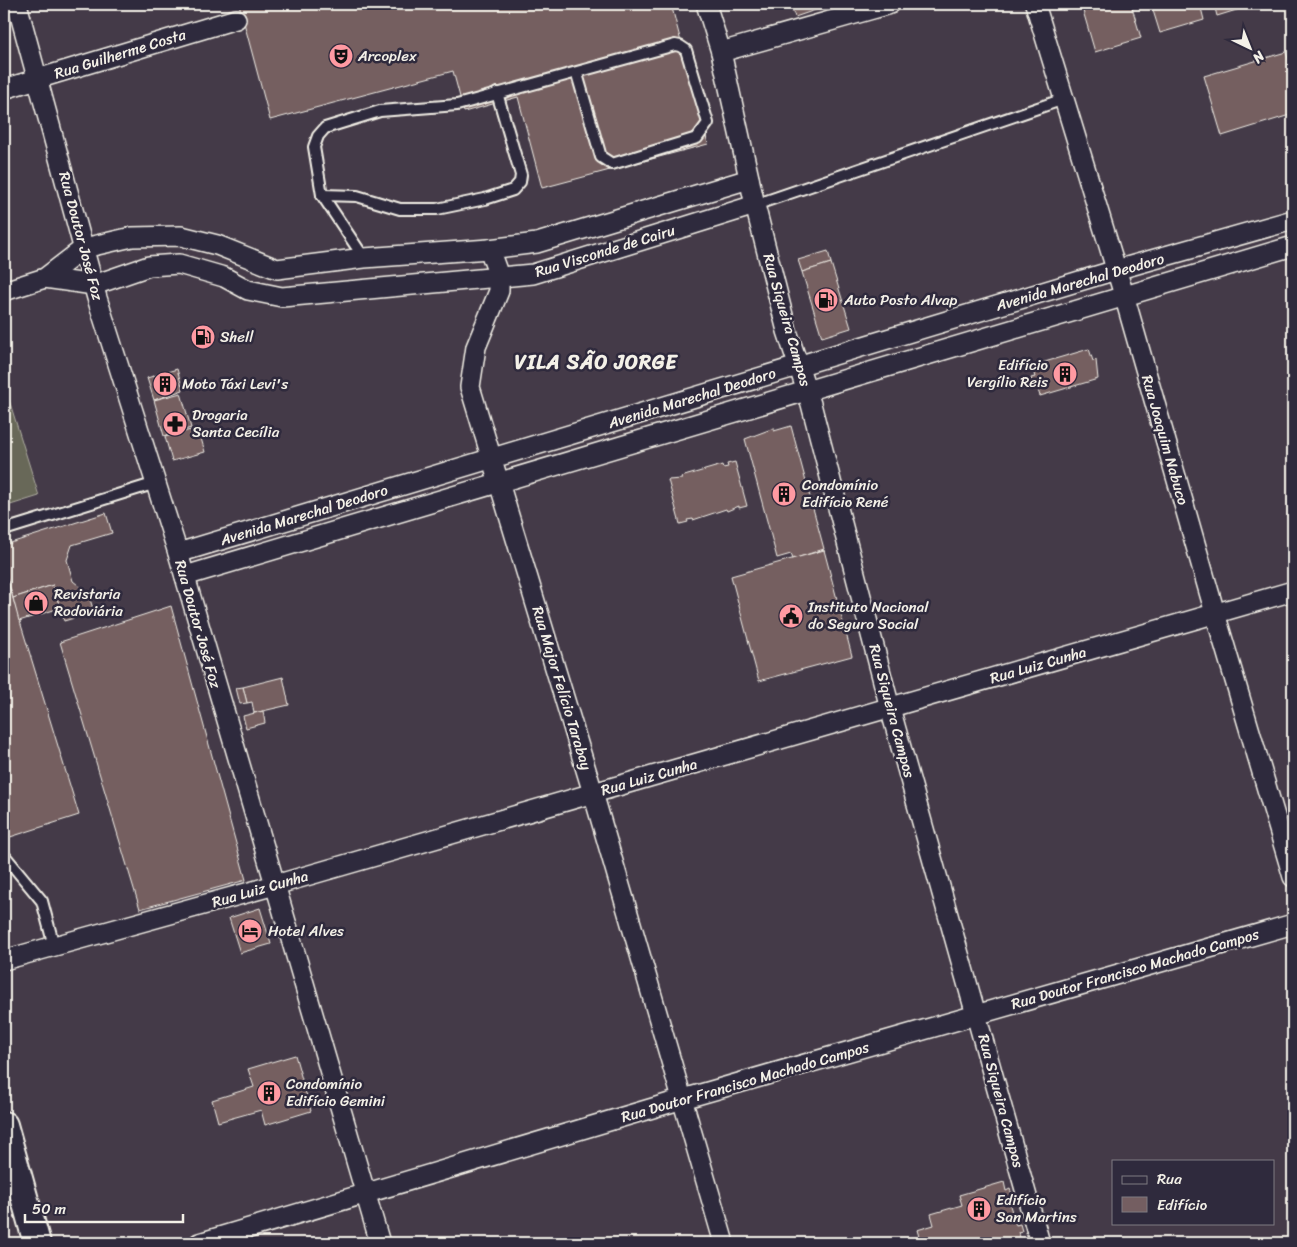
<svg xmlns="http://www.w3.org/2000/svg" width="1297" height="1247" viewBox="0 0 1297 1247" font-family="Sriracha,sans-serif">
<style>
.green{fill:#676859;stroke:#aeaca0}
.building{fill:#745e61;stroke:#f4f1e8}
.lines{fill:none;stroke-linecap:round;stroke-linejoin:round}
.lane-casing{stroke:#f4f1e8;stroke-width:14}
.street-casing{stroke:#f4f1e8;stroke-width:22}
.secondary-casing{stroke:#f4f1e8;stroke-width:30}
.lane{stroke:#2f2a3d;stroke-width:10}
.street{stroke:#2f2a3d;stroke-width:19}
.secondary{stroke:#2f2a3d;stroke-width:26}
.labels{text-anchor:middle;stroke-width:5;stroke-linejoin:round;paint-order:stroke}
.street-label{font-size:15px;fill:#f4f1e8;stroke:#2f2a3d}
.poi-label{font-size:15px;fill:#f4f1e8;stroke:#2f2a3d;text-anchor:start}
.district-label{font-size:20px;font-weight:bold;letter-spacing:1px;fill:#f4f1e8;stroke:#2f2a3d}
</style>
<rect width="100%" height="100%" fill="#443a48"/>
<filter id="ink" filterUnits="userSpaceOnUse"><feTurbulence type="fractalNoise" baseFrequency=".02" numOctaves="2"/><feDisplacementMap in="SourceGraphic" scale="10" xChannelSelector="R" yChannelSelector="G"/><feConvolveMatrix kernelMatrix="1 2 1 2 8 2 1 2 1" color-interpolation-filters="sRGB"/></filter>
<g filter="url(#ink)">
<path class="green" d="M4 384 39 496 4 507Z"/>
<g class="building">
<path d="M239 4H671L708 144 542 188 518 97 464 112 453 71 270 120Z"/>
<path d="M790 4H829L830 5 795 17Z"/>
<path d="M1081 4H1131L1141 38 1095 52Z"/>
<path d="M1151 4H1200L1204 20 1160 33Z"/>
<path d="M1214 4H1242L1243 8 1217 16Z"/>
<path d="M1286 52 1293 75V114L1222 136 1204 76Z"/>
<path d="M828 251 831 263 802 272 798 260Z"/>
<path d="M831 263 851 328 822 337 802 272Z"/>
<path d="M1089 349 1093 361 1096 360 1098 379 1040 396 1037 387 1034 388 1031 378 1035 377 1031 366Z"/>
<path d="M177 369 183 390 154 400 147 378Z"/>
<path d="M181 393 191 428 164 436 154 400Z"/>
<path d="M791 426 824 549 793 559 791 554 777 558 745 439 774 428V431Z"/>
<path d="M198 428 205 452 172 461 165 437Z"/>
<path d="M735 462 747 506 739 508V506L727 511 726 509 693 520V519L687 520 688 522 680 524 668 480 682 479 681 477 722 465 723 468 728 467 727 464Z"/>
<path d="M106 513 112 533 72 545 67 560 73 581 88 593 94 612 64 621 53 585 13 598 4 569V545Z"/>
<path d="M824 550 852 656 759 681 731 576Z"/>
<path d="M4 569 79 815 4 839Z"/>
<path d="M53 585 60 608 19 621 13 598Z"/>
<path d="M171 606 246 880 140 909 60 642Z"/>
<path d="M283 677 289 705 254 713 252 702 247 703 243 687Z"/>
<path d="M243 687 247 703 240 704 236 688Z"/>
<path d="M263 711 265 723 246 728 243 716Z"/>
<path d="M260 908 271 944 240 953 229 918Z"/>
<path d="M295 1055 311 1111 265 1125 261 1110 218 1122 212 1100 254 1087 248 1069Z"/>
<path d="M1004 1182 1006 1191 1010 1189 1013 1197 1008 1199 1016 1225 1020 1224 1022 1231 1018 1232 1021 1240 1010 1243H921L917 1230 934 1225 931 1214 962 1205 959 1195Z"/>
</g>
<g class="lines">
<defs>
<g id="lane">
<path d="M322 195 357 196 400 209H437L485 199 513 190 520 182 521 175 497 93"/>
<path d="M755 205 1064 99"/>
<path d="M364 258 322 195 314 147 318 136 325 128 380 111 457 105 675 45 680 46 686 50 708 123 697 138 612 164 601 157 577 74"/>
<path d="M4 530 156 483"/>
<path d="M4 855 42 901 54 946"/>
</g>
<g id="street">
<path d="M17 4 97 298 178 553 380 1243"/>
<path d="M706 4 721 52 755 205 787 331 811 404 890 708 1040 1243"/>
<path d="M1035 4 1124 295 1215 613 1293 877"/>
<path d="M721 52 890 4"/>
<path d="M4 89 236 19"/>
<path d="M489 249 499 276V291L476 347 470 387 593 793 724 1243"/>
<path d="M45 278 94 285 149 266 179 264 224 277 248 290 282 297 533 274 755 205"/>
<path d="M4 291 45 278 84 248 132 237 181 236 217 245 277 269 364 258 489 249 537 243 749 179"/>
<path d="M178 553 1116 270 1293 220"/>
<path d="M185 576 1293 246"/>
<path d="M4 960 275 885 1293 591"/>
<path d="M199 1243 683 1099 1293 924"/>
</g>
<path id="secondary" d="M4 1125 37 1243"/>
</defs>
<use href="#lane" class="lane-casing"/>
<use href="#street" class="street-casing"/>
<use href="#secondary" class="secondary-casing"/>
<use href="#lane" class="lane"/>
<use href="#street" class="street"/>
<use href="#secondary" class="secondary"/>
</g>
</g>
<defs>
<symbol id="theatre-disc" viewBox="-11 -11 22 22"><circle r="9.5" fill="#ff9aa2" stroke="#2f2a3d"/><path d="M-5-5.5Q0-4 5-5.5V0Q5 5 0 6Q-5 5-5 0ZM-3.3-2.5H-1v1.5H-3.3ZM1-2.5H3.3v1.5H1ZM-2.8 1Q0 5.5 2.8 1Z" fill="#111"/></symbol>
<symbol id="fuel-disc" viewBox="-11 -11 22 22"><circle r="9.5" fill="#ff9aa2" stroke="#2f2a3d"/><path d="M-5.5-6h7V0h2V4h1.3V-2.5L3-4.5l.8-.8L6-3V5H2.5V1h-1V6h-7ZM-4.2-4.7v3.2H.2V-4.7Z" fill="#111"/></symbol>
<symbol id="building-disc" viewBox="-11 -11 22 22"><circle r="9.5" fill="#ff9aa2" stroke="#2f2a3d"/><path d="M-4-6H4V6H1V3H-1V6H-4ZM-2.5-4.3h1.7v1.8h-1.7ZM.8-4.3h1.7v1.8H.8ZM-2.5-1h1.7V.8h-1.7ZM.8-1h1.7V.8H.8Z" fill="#111"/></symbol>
<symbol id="pharmacy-disc" viewBox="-11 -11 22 22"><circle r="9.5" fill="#ff9aa2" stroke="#2f2a3d"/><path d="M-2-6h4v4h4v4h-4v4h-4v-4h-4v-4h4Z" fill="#111"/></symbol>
<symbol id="shop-disc" viewBox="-11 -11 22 22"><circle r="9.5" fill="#ff9aa2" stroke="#2f2a3d"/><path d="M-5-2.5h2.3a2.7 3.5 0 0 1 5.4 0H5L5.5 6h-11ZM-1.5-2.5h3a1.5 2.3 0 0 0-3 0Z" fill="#111"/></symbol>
<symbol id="civic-disc" viewBox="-11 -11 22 22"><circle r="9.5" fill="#ff9aa2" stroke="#2f2a3d"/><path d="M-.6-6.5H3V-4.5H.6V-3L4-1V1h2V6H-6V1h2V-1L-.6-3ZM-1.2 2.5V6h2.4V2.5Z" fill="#111"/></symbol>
<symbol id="hotel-disc" viewBox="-11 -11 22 22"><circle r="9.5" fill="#ff9aa2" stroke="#2f2a3d"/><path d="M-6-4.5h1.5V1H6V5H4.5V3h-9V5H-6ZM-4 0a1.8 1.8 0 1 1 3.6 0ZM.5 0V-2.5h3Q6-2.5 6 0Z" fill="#111"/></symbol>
</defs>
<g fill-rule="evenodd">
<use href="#theatre-disc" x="327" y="42" width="28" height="28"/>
<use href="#fuel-disc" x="812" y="286" width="28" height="28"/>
<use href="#fuel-disc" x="189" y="323" width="28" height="28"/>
<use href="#building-disc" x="1051" y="360" width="28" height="28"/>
<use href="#building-disc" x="151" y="370" width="28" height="28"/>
<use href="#pharmacy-disc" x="161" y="410" width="28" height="28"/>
<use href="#building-disc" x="770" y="480" width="28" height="28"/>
<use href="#shop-disc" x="22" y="589" width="28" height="28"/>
<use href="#civic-disc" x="777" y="602" width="28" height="28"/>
<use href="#hotel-disc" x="236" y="917" width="28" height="28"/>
<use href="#building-disc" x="255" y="1079" width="28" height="28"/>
<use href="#building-disc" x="965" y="1195" width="28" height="28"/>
</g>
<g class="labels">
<g class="street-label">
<text transform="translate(120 54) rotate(-17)" y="5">Rua Guilherme Costa</text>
<text transform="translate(81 236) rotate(75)" y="5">Rua Doutor José Foz</text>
<text transform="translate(605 251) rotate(-17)" y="5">Rua Visconde de Cairu</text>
<text transform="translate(1080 282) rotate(-16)" y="5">Avenida Marechal Deodoro</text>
<text transform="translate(787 320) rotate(74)" y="5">Rua Siqueira Campos</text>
<text transform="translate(692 398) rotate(-17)" y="5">Avenida Marechal Deodoro</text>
<text transform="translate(1165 440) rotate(74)" y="5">Rua Joaquim Nabuco</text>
<text transform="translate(304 515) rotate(-17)" y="5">Avenida Marechal Deodoro</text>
<text transform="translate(198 624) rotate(74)" y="5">Rua Doutor José Foz</text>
<text transform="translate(1038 665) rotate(-16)" y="5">Rua Luiz Cunha</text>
<text transform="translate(562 688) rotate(73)" y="5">Rua Major Felício Tarabay</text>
<text transform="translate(892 711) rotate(75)" y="5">Rua Siqueira Campos</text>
<text transform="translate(649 777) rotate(-16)" y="5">Rua Luiz Cunha</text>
<text transform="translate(260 889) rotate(-16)" y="5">Rua Luiz Cunha</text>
<text transform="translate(1135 969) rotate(-16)" y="5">Rua Doutor Francisco Machado Campos</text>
<text transform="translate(745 1082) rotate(-16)" y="5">Rua Doutor Francisco Machado Campos</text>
<text transform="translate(1001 1101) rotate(75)" y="5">Rua Siqueira Campos</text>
</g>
<g class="poi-label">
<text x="358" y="61">Arcoplex</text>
<text x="844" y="305">Auto Posto Alvap</text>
<text x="220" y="342">Shell</text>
<text x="1048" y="370" text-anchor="end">Edifício<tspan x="1048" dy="17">Vergílio Reis</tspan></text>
<text x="182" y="389">Moto Táxi Levi's</text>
<text x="192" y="420">Drogaria<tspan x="192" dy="17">Santa Cecília</tspan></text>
<text x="802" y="490">Condomínio<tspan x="802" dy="17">Edifício René</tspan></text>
<text x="54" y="599">Revistaria<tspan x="54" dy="17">Rodoviária</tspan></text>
<text x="808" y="612">Instituto Nacional<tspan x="808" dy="17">do Seguro Social</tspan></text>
<text x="268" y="936">Hotel Alves</text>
<text x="286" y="1089">Condomínio<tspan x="286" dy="17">Edifício Gemini</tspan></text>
<text x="996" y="1205">Edifício<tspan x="996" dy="17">San Martins</tspan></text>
</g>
<g class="district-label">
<text x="596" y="369">VILA SÃO JORGE</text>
</g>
</g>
<rect width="1297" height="1247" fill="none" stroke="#2f2a3d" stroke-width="20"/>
<rect x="10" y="10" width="1277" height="1227" fill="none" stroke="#f4f1e8" stroke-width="2" filter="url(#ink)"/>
<rect x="1112" y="1160" width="162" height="65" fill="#2f2a3d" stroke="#7e7a81"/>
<rect x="1122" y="1176" width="25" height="8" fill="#2f2a3d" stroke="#7e7a81"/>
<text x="1157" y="1184" font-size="15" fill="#f4f1e8">Rua</text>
<rect x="1122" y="1197" width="25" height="15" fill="#745e61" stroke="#7e7a81"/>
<text x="1157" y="1210" font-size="15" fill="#f4f1e8">Edifício</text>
<g transform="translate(1250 48) rotate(137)" stroke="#2f2a3d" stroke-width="4" paint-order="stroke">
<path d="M0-4L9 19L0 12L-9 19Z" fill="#f4f1e8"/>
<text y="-8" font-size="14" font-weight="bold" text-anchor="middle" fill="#f4f1e8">N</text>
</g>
<path d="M25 1214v8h158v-8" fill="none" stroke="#f4f1e8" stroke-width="2.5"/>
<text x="32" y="1214" font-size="15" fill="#f4f1e8" stroke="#2f2a3d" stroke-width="4" paint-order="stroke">50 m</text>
</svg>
